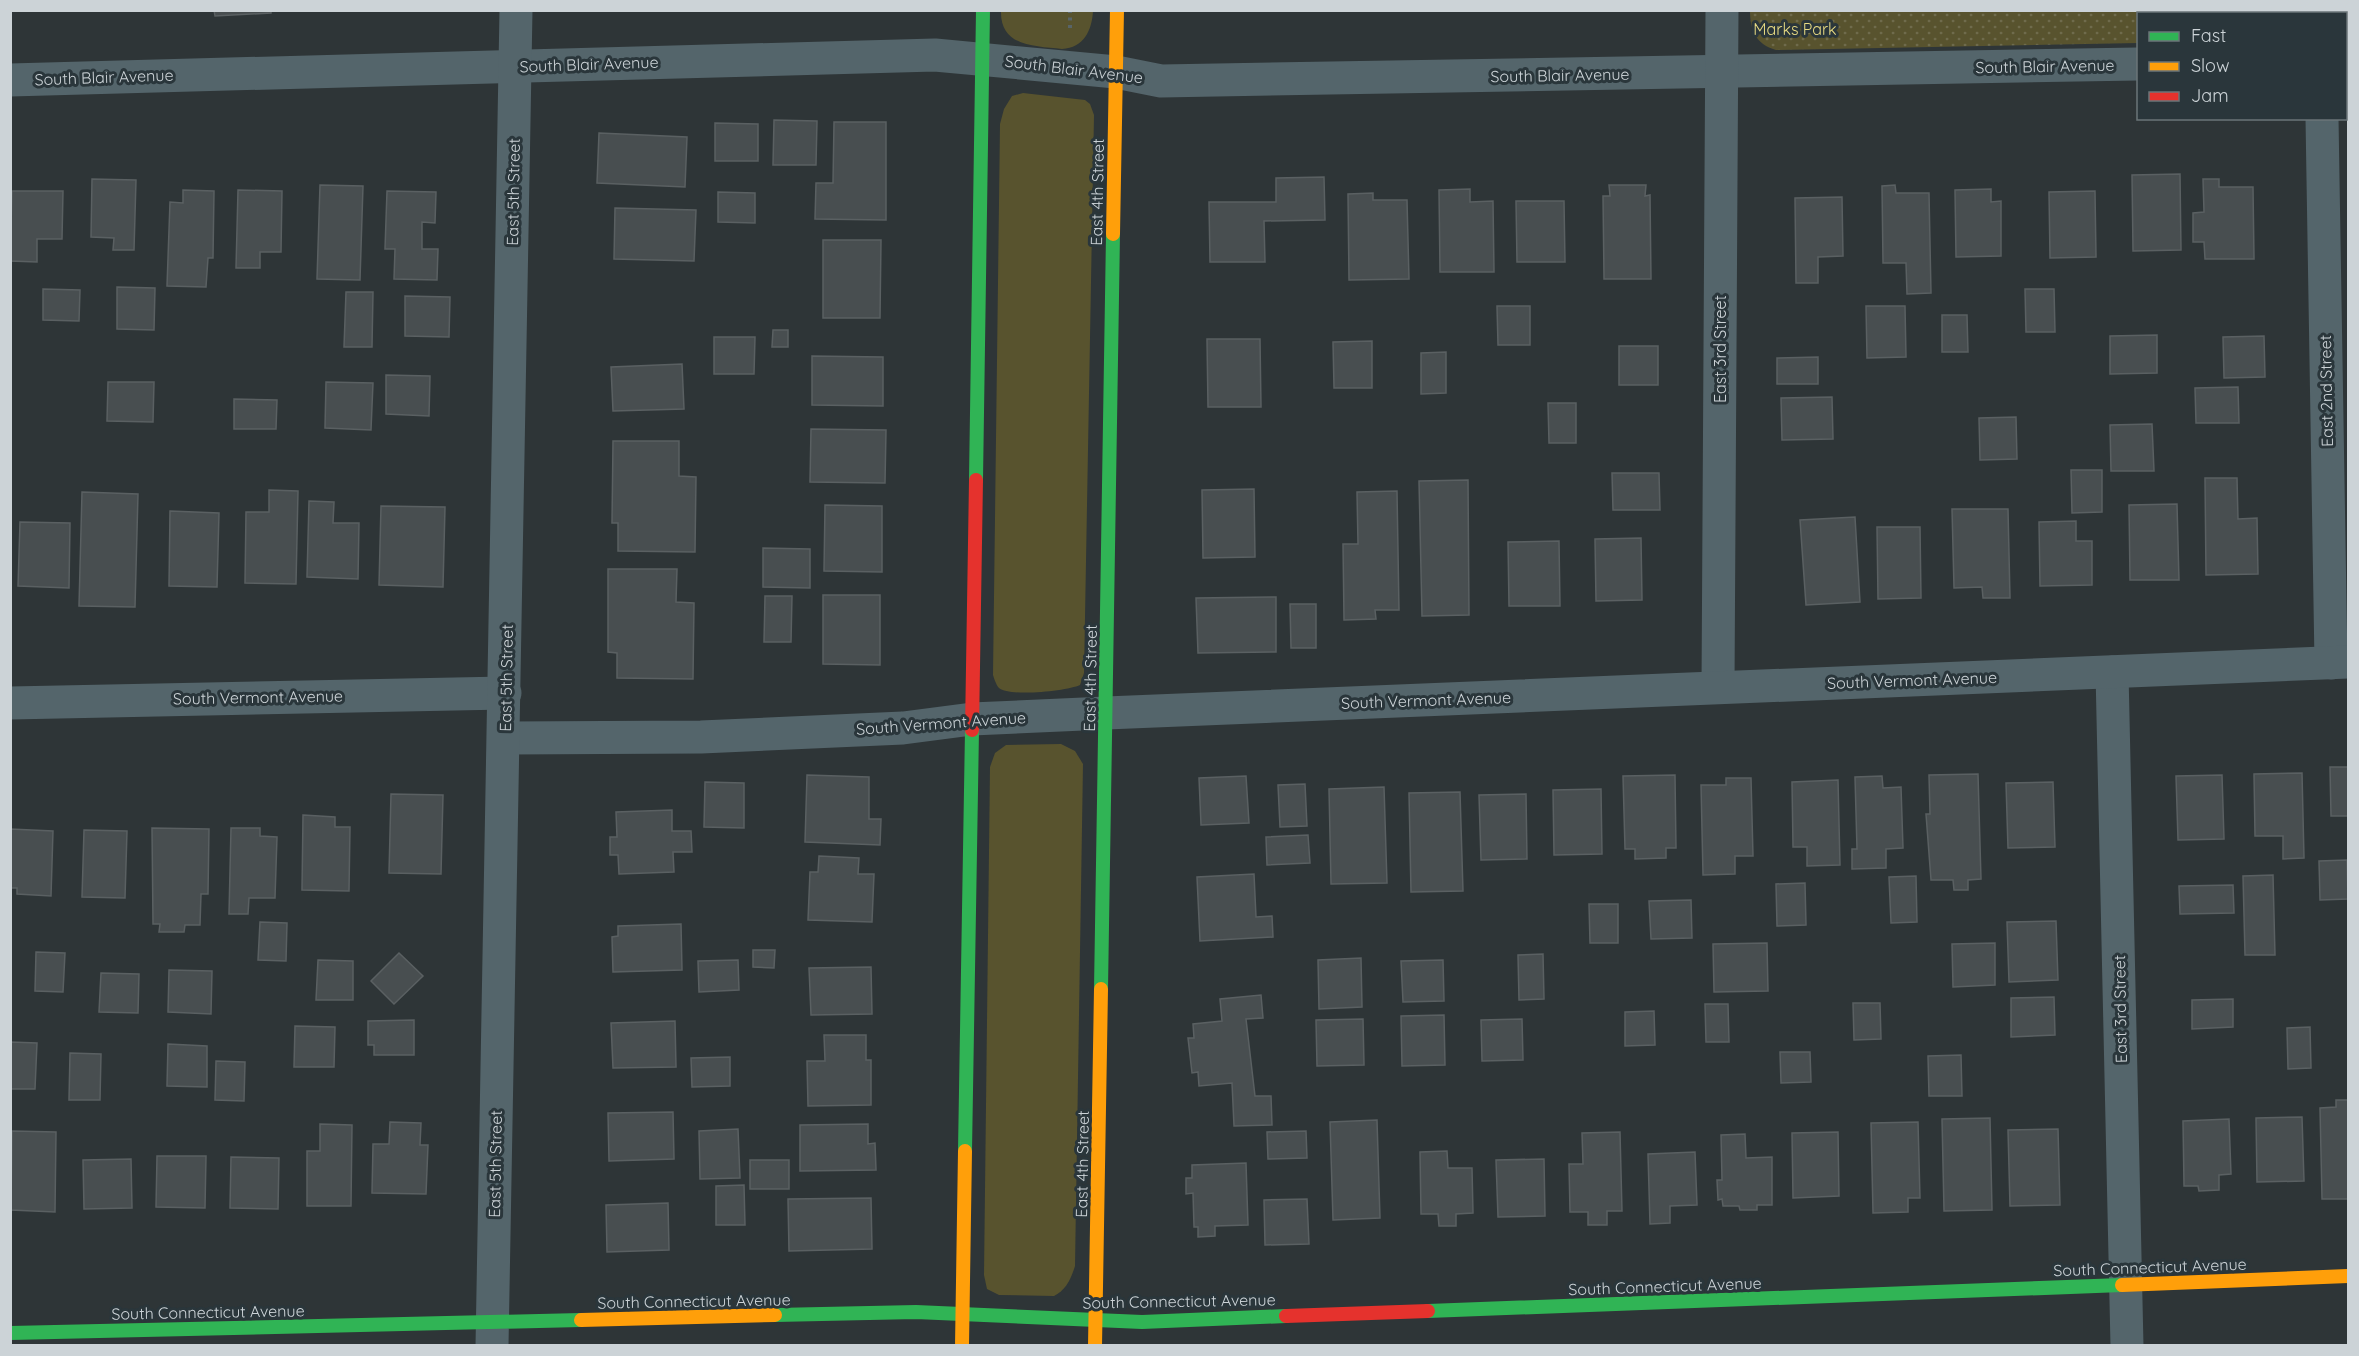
<svg xmlns="http://www.w3.org/2000/svg" width="2359" height="1356" viewBox="0 0 2359 1356" font-family="Quicksand,sans-serif">
<style>
.green{fill:#58532e}
.park{fill:url(#park-dots)}
.building{fill:#484e50;stroke:#5a6062;stroke-width:1.5}
.lines{fill:none;stroke-linecap:round;stroke-linejoin:round}
.path{stroke:#586468;stroke-width:4;stroke-dasharray:3 4.5;stroke-linecap:butt}
.street{stroke:#54656b;stroke-width:33}
.fast{stroke:#30b455;stroke-width:14}
.slow{stroke:#ff9f0a;stroke-width:14}
.jam{stroke:#e5322d;stroke-width:14}
.labels{text-anchor:middle;stroke-width:6;stroke-linejoin:round;paint-order:stroke}
.park-label{font-size:16px;fill:#e8db83;stroke:#2a363b}
.street-label{font-size:16px;fill:#ccd3d7;stroke:#2a363b}
</style>
<defs>
<pattern id="park-dots" width="8" height="8" patternUnits="userSpaceOnUse" patternTransform="scale(1.5)"><rect width="8" height="8" fill="#58532e"/><path d="M2 2h.1M6 6h.1" fill="none" stroke="#6f6b4c" stroke-width="1.8" stroke-linecap="round"/></pattern>
</defs>
<rect width="100%" height="100%" fill="#2e3537"/>
<g class="green">
<path d="M1001 11H1093C1092 30 1084 48 1062 49 1035 46 1000 47 1001 11Z"/>
<path d="M1023 93 1085 100 1090 104 1094 115 1084 673 1080 685C1067 691 1010 697 999 688 996 685 994 678 993 675L1000 124 1004 109 1012 96Z"/>
<path d="M1061 744 1075 751 1083 764 1075 1266C1071 1279 1066 1290 1054 1296L999 1295 987 1289 984 1275 990 767 995 753 1006 745Z"/>
</g>
<path class="park" d="M1750 10H2293V13L2138 14V43L1776 50C1756 44 1750 31 1750 10Z"/>
<g class="building">
<path d="M214 10H271V13L215 16Z"/>
<path d="M774 120 817 121 816 165H773Z"/>
<path d="M834 122H886V220L815 219 816 183H833Z"/>
<path d="M715 123 758 124V161H715Z"/>
<path d="M599 133 687 137 685 187 597 183Z"/>
<path d="M2180 174 2181 250 2133 251 2132 175Z"/>
<path d="M1324 177 1325 220 1264 221 1265 262H1210L1209 202H1276V178Z"/>
<path d="M92 179 136 180 134 250H113L114 238 91 237Z"/>
<path d="M2203 179H2219V187H2253L2254 259H2205L2204 242H2193V213L2204 212Z"/>
<path d="M320 185 363 186 360 280 317 279Z"/>
<path d="M1609 185H1646L1645 196 1650 195 1651 279H1604L1603 196H1610Z"/>
<path d="M1895 185 1896 193H1929L1931 293 1907 294 1906 263H1883L1882 186Z"/>
<path d="M1470 189V202L1493 201 1494 272H1440L1439 190Z"/>
<path d="M1991 189V202L2001 201V256L1956 257 1955 190Z"/>
<path d="M183 190 214 191 213 258H208L206 287 167 286 170 202 183 203Z"/>
<path d="M238 190 282 191 281 252H260V268H236Z"/>
<path d="M12 191H63L62 239H37V262L10 261Z"/>
<path d="M387 191 436 192 435 223 422 222V249H438L437 280 394 279 395 249H385Z"/>
<path d="M2095 191 2096 257 2050 258 2049 192Z"/>
<path d="M718 192 755 193V223L718 222Z"/>
<path d="M1373 193V200H1407L1409 279 1349 280 1348 194Z"/>
<path d="M1842 197 1843 256 1818 257V283H1796L1795 198Z"/>
<path d="M1516 201H1564L1565 262H1517Z"/>
<path d="M615 208 696 210 694 261 614 259Z"/>
<path d="M823 240H881L880 318H823Z"/>
<path d="M117 287 155 288 154 330 117 329Z"/>
<path d="M43 289 80 290 79 321 43 320Z"/>
<path d="M2025 289H2054L2055 332H2026Z"/>
<path d="M346 292H373L372 347H344Z"/>
<path d="M405 296 450 297 449 337 405 336Z"/>
<path d="M1497 306H1530V345H1498Z"/>
<path d="M1866 306H1905L1906 357 1867 358Z"/>
<path d="M1942 315H1967L1968 352H1942Z"/>
<path d="M773 330H788V347H772Z"/>
<path d="M2157 335V373L2110 374V336Z"/>
<path d="M2264 336 2265 377 2224 378 2223 337Z"/>
<path d="M714 337H755L754 374H714Z"/>
<path d="M1207 339H1260L1261 407H1208Z"/>
<path d="M1372 341V388H1334L1333 342Z"/>
<rect x="1619" y="346" width="39" height="39"/>
<path d="M1446 352V393L1421 394V353Z"/>
<path d="M812 356 883 357V406L812 405Z"/>
<path d="M1818 357V384H1777V358Z"/>
<path d="M682 364 684 409 613 411 611 367Z"/>
<path d="M386 375 430 376 429 416 386 414Z"/>
<path d="M108 382H154L153 422 107 421Z"/>
<path d="M326 382 373 383 371 430 325 428Z"/>
<path d="M2238 387 2239 423H2196L2195 388Z"/>
<path d="M1832 397 1833 439 1782 440 1781 398Z"/>
<path d="M234 399 277 400 276 429H234Z"/>
<path d="M1548 403H1576V443H1549Z"/>
<path d="M2016 417 2017 459 1980 460 1979 418Z"/>
<path d="M2152 424 2154 471H2111L2110 425Z"/>
<path d="M811 429 886 430 885 483 810 482Z"/>
<path d="M613 441H679V476L696 477 695 552 618 551V523H612Z"/>
<path d="M2071 470H2102V512L2072 513Z"/>
<path d="M1612 473H1659L1660 510H1613Z"/>
<path d="M2205 478H2237L2238 519 2257 518 2258 574 2206 575Z"/>
<path d="M1468 480 1469 615 1422 616 1419 481Z"/>
<path d="M1254 489 1255 557 1203 558 1202 490Z"/>
<path d="M269 490 298 491 296 584 245 583 246 512H269Z"/>
<path d="M1397 491 1399 610H1375L1376 619 1344 620 1343 544H1358L1357 492Z"/>
<path d="M82 492 138 494 135 607 79 606Z"/>
<path d="M309 501 334 502 333 523H359L358 579 307 577Z"/>
<path d="M2177 504 2179 580H2130L2129 505Z"/>
<path d="M825 505 882 506V572L824 571Z"/>
<path d="M381 506 445 507 443 587 379 585Z"/>
<path d="M1952 509H2008L2010 598H1983L1982 587 1954 588Z"/>
<path d="M170 511 219 513 217 587 169 586Z"/>
<path d="M1855 517 1860 602 1806 605 1800 520Z"/>
<path d="M2076 521V541H2092V585L2040 586 2039 522Z"/>
<path d="M20 522 70 523 69 588 18 586Z"/>
<path d="M1877 527H1920L1921 598 1878 599Z"/>
<path d="M1641 538 1642 600 1596 601 1595 539Z"/>
<path d="M1559 541 1560 606H1509L1508 542Z"/>
<path d="M763 548 810 549V588L763 587Z"/>
<path d="M608 569H677L676 602 694 603 693 679 617 678V653L608 652Z"/>
<path d="M823 595H880V665L823 664Z"/>
<path d="M765 596H792L791 642H764Z"/>
<path d="M1276 597V652L1198 653 1196 598Z"/>
<path d="M1290 604H1316V648H1291Z"/>
<path d="M2330 767H2348V816H2331Z"/>
<path d="M2302 773 2304 858 2283 859V836H2255L2254 774Z"/>
<path d="M1978 774 1981 879 1968 880V890H1954L1953 880H1931L1926 814H1930L1929 775Z"/>
<path d="M807 775 869 777V819H881L880 845 805 842Z"/>
<path d="M1675 775 1676 848H1666V858L1635 859V849H1625L1623 776Z"/>
<path d="M2222 775 2224 839 2178 840 2176 776Z"/>
<path d="M1246 776 1249 823 1201 825 1199 778Z"/>
<path d="M1882 776 1883 788 1901 787 1903 848 1886 849V868L1852 869V849H1857L1855 777Z"/>
<path d="M1726 778H1751L1753 856H1735V874L1703 875 1701 785H1726Z"/>
<path d="M1838 780 1840 865 1807 866V847H1793L1792 782Z"/>
<path d="M705 782 744 783V828L704 827Z"/>
<path d="M2053 782 2055 847 2008 848 2006 783Z"/>
<path d="M1305 784 1307 826 1280 827 1278 785Z"/>
<path d="M1384 787 1387 883 1331 884 1329 789Z"/>
<path d="M1601 789 1602 854 1554 855 1553 790Z"/>
<path d="M1460 792 1463 891 1411 892 1409 793Z"/>
<path d="M391 794 443 795 441 874 389 873Z"/>
<path d="M1526 794 1527 859 1481 860 1479 795Z"/>
<path d="M672 810V831H691L692 852H673L674 872 619 874 618 855H610V837H617L616 812Z"/>
<path d="M303 815 335 817V827H350L349 891 302 890Z"/>
<path d="M152 828 209 829 208 894H201L200 925H185L184 932H159L160 924H153Z"/>
<path d="M231 828H260V836L277 837 275 898H249L248 914H229Z"/>
<path d="M10 829 53 831 51 896 17 894V888H10Z"/>
<path d="M84 830 127 831 125 898 82 897Z"/>
<path d="M1308 835 1310 863 1267 865 1266 837Z"/>
<path d="M819 856 859 858 858 874H874L872 922 808 920 810 872H818Z"/>
<path d="M2347 860 2348 899 2320 900 2319 861Z"/>
<path d="M1254 874 1256 917 1272 916 1273 937 1200 941 1197 877Z"/>
<path d="M2273 875 2275 955H2245L2243 876Z"/>
<path d="M1916 876 1917 922 1891 923 1889 877Z"/>
<path d="M1805 883 1806 925 1777 926 1776 884Z"/>
<path d="M2233 885 2234 913 2180 914 2179 886Z"/>
<path d="M1691 900 1692 938 1651 939 1649 901Z"/>
<path d="M1589 904H1618V943H1590Z"/>
<path d="M2056 921 2058 980 2009 982 2007 922Z"/>
<path d="M260 922 287 923 286 961 258 960Z"/>
<path d="M681 924 682 970 613 972 612 937 618 936V926Z"/>
<path d="M1767 943 1768 991 1714 992 1713 944Z"/>
<path d="M1995 943V985L1953 987 1952 944Z"/>
<path d="M753 950H775L774 968 753 967Z"/>
<path d="M36 952 65 953 63 992 35 991Z"/>
<path d="M399 953 423 976 394 1004 371 981Z"/>
<path d="M1543 954 1544 999 1519 1000 1518 955Z"/>
<path d="M1361 958 1362 1007 1319 1009 1318 960Z"/>
<path d="M318 960 353 961V1000H316Z"/>
<path d="M738 960 739 990 699 992 698 961Z"/>
<path d="M1443 960 1444 1001 1403 1002 1401 961Z"/>
<path d="M871 967 872 1014 811 1015 809 968Z"/>
<path d="M169 970 212 971 211 1014 168 1012Z"/>
<path d="M101 973 139 974 138 1013 99 1012Z"/>
<path d="M1261 995 1263 1018 1246 1019 1255 1096H1271L1272 1125 1234 1126 1232 1083 1199 1086 1198 1072 1192 1073 1188 1038H1194L1193 1024 1222 1021 1220 999Z"/>
<path d="M2054 997 2055 1035 2011 1037V998Z"/>
<path d="M2233 999V1027L2192 1029V1000Z"/>
<path d="M1853 1003H1880L1881 1039 1854 1040Z"/>
<path d="M1705 1004H1728L1729 1042H1706Z"/>
<path d="M1654 1011 1655 1045 1625 1046V1012Z"/>
<path d="M1444 1015 1445 1065 1402 1066 1401 1016Z"/>
<path d="M1363 1019 1364 1065 1317 1066 1316 1020Z"/>
<path d="M1522 1019 1523 1060 1482 1061 1481 1020Z"/>
<path d="M414 1020V1055H374V1045H368V1021Z"/>
<path d="M675 1021 676 1067 613 1068 611 1023Z"/>
<path d="M295 1026 335 1027 334 1067H294Z"/>
<path d="M2310 1027 2311 1068 2288 1069 2287 1028Z"/>
<path d="M824 1035H866V1060H871V1105L808 1106 807 1061H825Z"/>
<path d="M10 1042 37 1043 35 1089H10Z"/>
<path d="M168 1044 207 1046V1087L167 1086Z"/>
<path d="M1780 1052H1810L1811 1082 1781 1083Z"/>
<path d="M70 1053 101 1054 100 1100H69Z"/>
<path d="M1961 1055 1962 1096H1929L1928 1056Z"/>
<path d="M730 1057V1086L692 1087 691 1058Z"/>
<path d="M216 1061 245 1062 244 1101 215 1100Z"/>
<path d="M2336 1100H2348V1199H2322L2320 1108 2336 1107Z"/>
<path d="M673 1112 674 1159 609 1161 608 1113Z"/>
<path d="M2302 1117 2304 1181 2257 1182 2256 1118Z"/>
<path d="M1990 1118 1992 1210 1944 1211 1942 1119Z"/>
<path d="M2229 1119 2231 1174 2219 1175V1190L2199 1191 2198 1186H2184L2183 1121Z"/>
<path d="M1377 1120 1380 1218 1333 1220 1330 1122Z"/>
<path d="M390 1122 421 1123 420 1145H428L426 1194 372 1193 373 1144H389Z"/>
<path d="M1918 1122 1920 1198H1908V1212L1873 1213 1871 1123Z"/>
<path d="M320 1124 352 1125 351 1206H307V1151H320Z"/>
<path d="M868 1124V1144L875 1143 876 1170 800 1171V1125Z"/>
<path d="M738 1129 740 1178 700 1179 699 1131Z"/>
<path d="M2058 1129 2060 1205 2010 1206 2008 1130Z"/>
<path d="M12 1131 56 1132 55 1212 11 1210Z"/>
<path d="M1306 1131 1307 1158 1268 1159 1267 1132Z"/>
<path d="M1620 1132 1622 1211H1607V1225H1588V1212H1570L1569 1164H1583L1582 1133Z"/>
<path d="M1838 1132 1839 1196 1793 1198 1792 1133Z"/>
<path d="M1745 1134 1746 1158 1772 1157V1205H1757V1210H1740L1739 1206H1723L1722 1199 1718 1200 1717 1180H1722L1721 1135Z"/>
<path d="M1447 1151 1448 1168H1472L1473 1213 1456 1214V1226H1439L1438 1214H1421L1420 1152Z"/>
<path d="M1695 1152 1697 1205 1670 1206V1223L1650 1224 1648 1154Z"/>
<path d="M157 1156H206L205 1208 156 1207Z"/>
<path d="M231 1157 279 1158 278 1209 230 1208Z"/>
<path d="M131 1159 132 1208 84 1209 83 1160Z"/>
<path d="M1544 1159 1545 1216 1498 1217 1496 1160Z"/>
<rect x="750" y="1160" width="39" height="29"/>
<path d="M1246 1163 1248 1225 1215 1226V1236L1198 1237V1227H1194L1193 1193 1186 1194V1178H1192V1165Z"/>
<path d="M744 1185 745 1225H716V1186Z"/>
<path d="M871 1198 872 1249 789 1251 788 1199Z"/>
<path d="M1307 1199 1309 1244 1265 1245 1264 1200Z"/>
<path d="M668 1203 669 1250 607 1252 606 1205Z"/>
</g>
<g class="lines">
<g class="path">
<path d="M1070 10V29"/>
<path d="M2000 11V10"/>
</g>
<g class="street">
<path d="M2321 10V14"/>
<path d="M2346 60 2348 59"/>
<path d="M10 80 935 55 1116 72 1161 81 2138 64"/>
<path d="M2322 118 2331 663"/>
<path d="M2112 672 2127 1346"/>
<path d="M1718 687 1722 10"/>
<path d="M10 703 505 693"/>
<path d="M504 738 701 737 903 728 972 719 1106 713 2348 662"/>
<path d="M492 1346 516 10"/>
</g>
<g class="fast">
<path d="M976 480 983 10"/>
<path d="M1101 989 1113 234"/>
<path d="M965 1151 972 730"/>
<path d="M1428 1311 2122 1285"/>
<path d="M775 1315 916 1312 1142 1322 1286 1316"/>
<path d="M10 1333 581 1320"/>
</g>
<g class="slow">
<path d="M1113 234 1117 10"/>
<path d="M2122 1285 2348 1276"/>
<path d="M581 1320 775 1315"/>
<path d="M962 1346 965 1151"/>
<path d="M1095 1346 1101 989"/>
</g>
<g class="jam">
<path d="M972 730 976 480"/>
<path d="M1286 1316 1428 1311"/>
</g>
</g>
<g class="labels">
<g class="park-label">
<text x="1795" y="35">Marks Park</text>
</g>
<g class="street-label">
<text transform="translate(589 64) rotate(-2)" y="6">South Blair Avenue</text>
<text transform="translate(2045 66) rotate(-1)" y="6">South Blair Avenue</text>
<text transform="translate(1074 69) rotate(7)" y="6">South Blair Avenue</text>
<text transform="translate(1560 75) rotate(-1)" y="6">South Blair Avenue</text>
<text transform="translate(104 77) rotate(-2)" y="6">South Blair Avenue</text>
<text transform="translate(513 192) rotate(-89)" y="6">East 5th Street</text>
<text transform="translate(1097 192) rotate(-89)" y="6">East 4th Street</text>
<text transform="translate(1720 349) rotate(-90)" y="6">East 3rd Street</text>
<text transform="translate(2326 391) rotate(-91)" y="6">East 2nd Street</text>
<text transform="translate(506 678) rotate(-89)" y="6">East 5th Street</text>
<text transform="translate(1090 678) rotate(-89)" y="6">East 4th Street</text>
<text transform="translate(1912 680) rotate(-2)" y="6">South Vermont Avenue</text>
<text transform="translate(258 697) rotate(-1)" y="6">South Vermont Avenue</text>
<text transform="translate(1426 700) rotate(-2)" y="6">South Vermont Avenue</text>
<text transform="translate(941 723) rotate(-4)" y="6">South Vermont Avenue</text>
<text transform="translate(2120 1009) rotate(-91)" y="6">East 3rd Street</text>
<text transform="translate(495 1164) rotate(-89)" y="6">East 5th Street</text>
<text transform="translate(1082 1164) rotate(-89)" y="6">East 4th Street</text>
<text transform="translate(2150 1267) rotate(-2)" y="6">South Connecticut Avenue</text>
<text transform="translate(1665 1286) rotate(-2)" y="6">South Connecticut Avenue</text>
<text transform="translate(694 1301) rotate(-1)" y="6">South Connecticut Avenue</text>
<text transform="translate(1179 1301) rotate(-1)" y="6">South Connecticut Avenue</text>
<text transform="translate(208 1312) rotate(-1)" y="6">South Connecticut Avenue</text>
</g>
</g>
<rect width="2359" height="1356" fill="none" stroke="#ccd3d7" stroke-width="24"/>
<rect x="2137" y="12" width="210" height="108" fill="#2a363b" stroke="#6b7579" stroke-width="1.5"/>
<rect x="2149" y="32" width="30" height="9" fill="#30b455" stroke="#6b7579" stroke-width="1.5"/>
<text x="2191" y="42" font-size="18" fill="#ccd3d7">Fast</text>
<rect x="2149" y="62" width="30" height="9" fill="#ff9f0a" stroke="#6b7579" stroke-width="1.5"/>
<text x="2191" y="72" font-size="18" fill="#ccd3d7">Slow</text>
<rect x="2149" y="92" width="30" height="9" fill="#e5322d" stroke="#6b7579" stroke-width="1.5"/>
<text x="2191" y="102" font-size="18" fill="#ccd3d7">Jam</text>
</svg>
